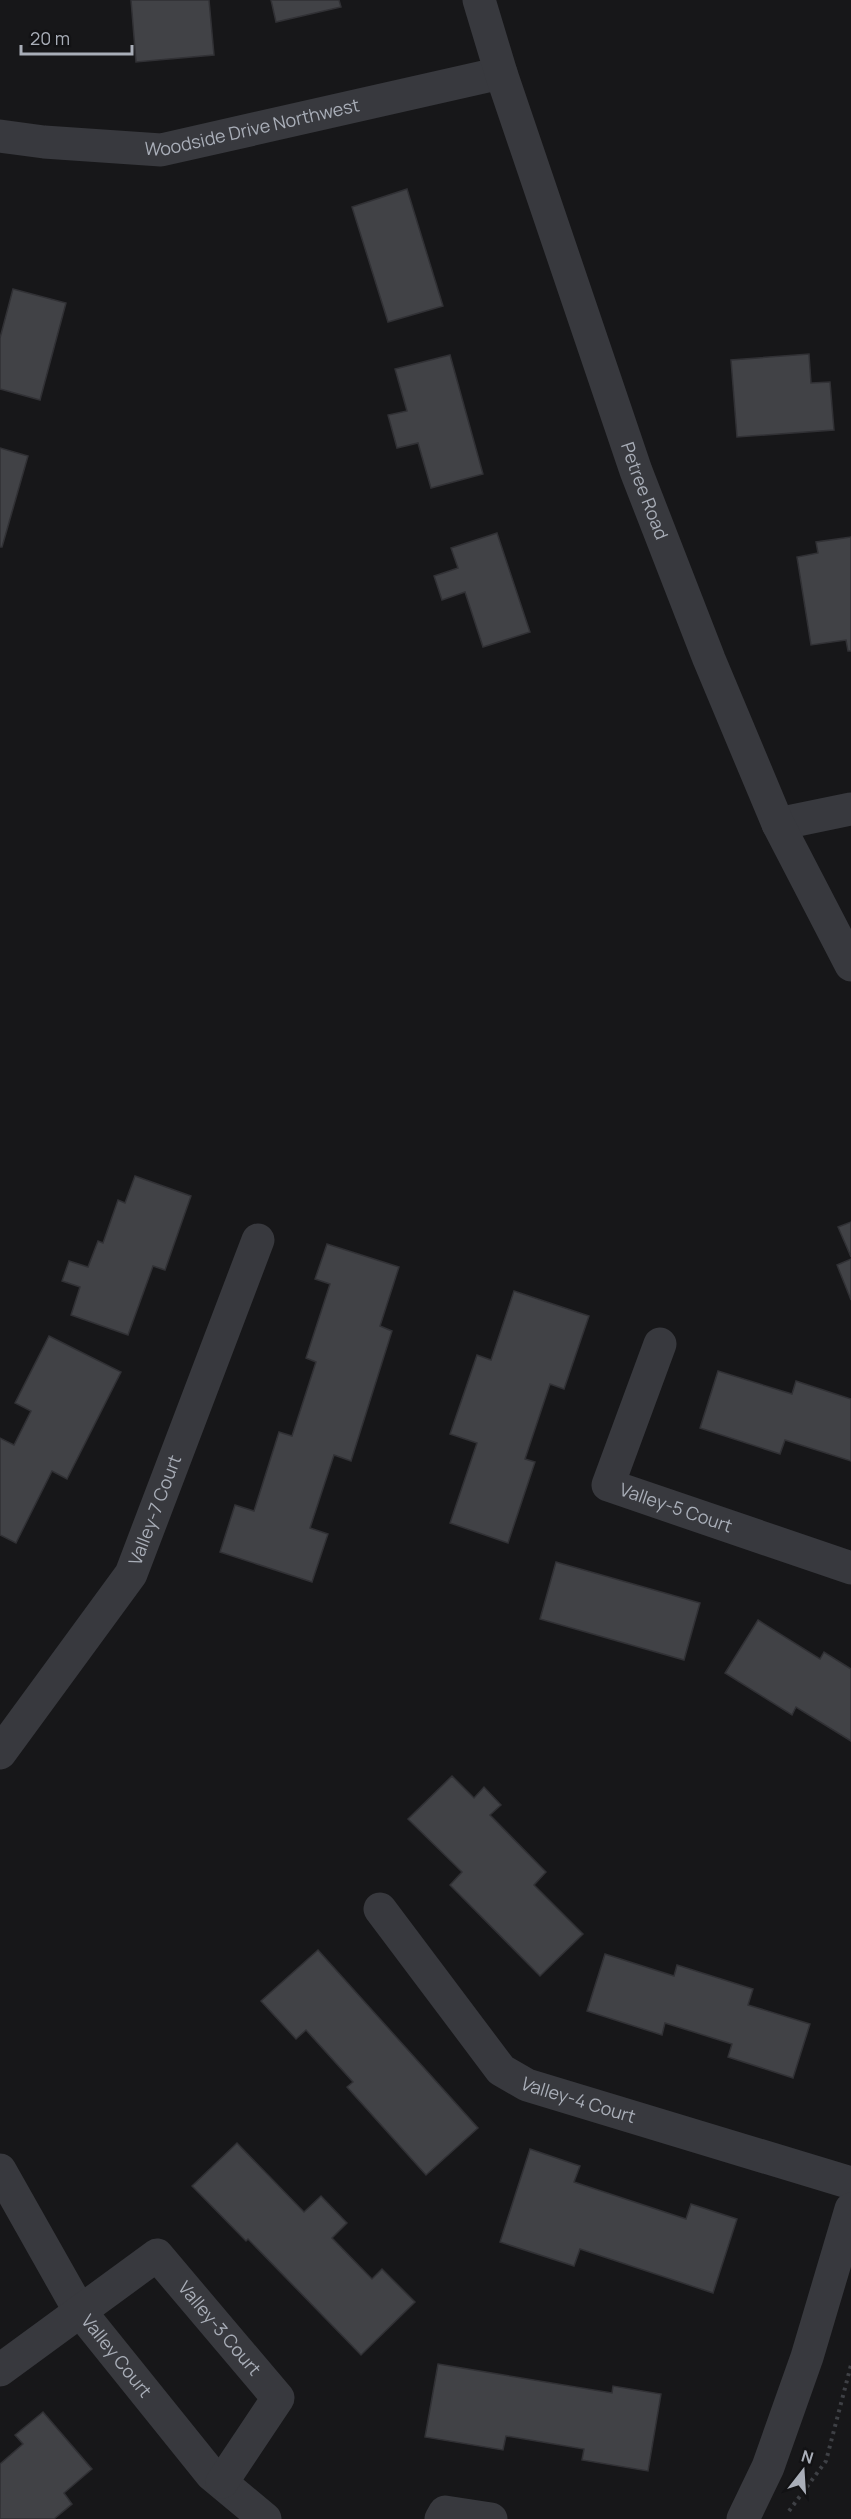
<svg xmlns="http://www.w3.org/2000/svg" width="851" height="2519" viewBox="0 0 851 2519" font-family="Manrope,sans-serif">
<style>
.building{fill:#414246;stroke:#313135;stroke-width:1.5}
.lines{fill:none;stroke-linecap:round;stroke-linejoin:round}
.path{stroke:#3e4045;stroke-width:4;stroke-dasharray:3 4.5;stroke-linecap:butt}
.minor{stroke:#38393e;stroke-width:33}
.tertiary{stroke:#38393e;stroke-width:33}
.labels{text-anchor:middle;stroke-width:4.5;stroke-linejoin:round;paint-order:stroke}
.street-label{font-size:18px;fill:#a9aeb8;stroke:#121214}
</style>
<rect width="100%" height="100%" fill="#171719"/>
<g class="building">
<path d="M131 0H209L214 55 136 62Z"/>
<path d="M271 0H339L341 7 276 22Z"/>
<path d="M407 189 443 306 388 322 352 207Z"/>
<path d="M13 289 66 303 40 400 0 389V338Z"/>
<path d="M809 354 811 383 830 382 834 430 737 437 731 360Z"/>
<path d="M450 355 483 474 431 488 418 443 397 448 388 415 407 411 395 369Z"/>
<path d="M0 448 28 456 2 547H0Z"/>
<path d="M497 533 530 632 483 647 465 592 442 600 434 576 458 568 451 548Z"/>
<path d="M851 537V651H848L846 640 811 645 797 557 818 553 816 542Z"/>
<path d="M135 1176 191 1196 165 1270 153 1266 128 1335 71 1315 80 1287 62 1281 69 1261 88 1267 98 1241 103 1243 118 1200 125 1203Z"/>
<path d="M851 1222V1257L838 1227Z"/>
<path d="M327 1244 399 1267 380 1326 392 1331 351 1461 334 1455 310 1528 328 1534 312 1582 220 1552 235 1505 254 1511 279 1432 292 1436 316 1362 306 1358 330 1284 315 1279Z"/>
<path d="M851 1259V1300L837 1265Z"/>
<path d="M514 1291 589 1316 564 1389 550 1384 525 1459 535 1462 508 1543 450 1523 477 1443 450 1434 477 1355 491 1360Z"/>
<path d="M49 1336 121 1372 67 1479 52 1471 16 1543 0 1535V1438L14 1445 31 1411 15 1403Z"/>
<path d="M718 1371 792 1394 796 1381 851 1399V1461L785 1440 780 1454 700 1428Z"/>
<path d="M556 1562 700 1603 684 1660 540 1619Z"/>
<path d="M758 1620 820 1659 824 1652 851 1669V1741L796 1707 792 1715 725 1673Z"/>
<path d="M452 1776 474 1798 484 1787 501 1805 490 1815 546 1872 534 1885 583 1934 540 1976 450 1885 462 1872 408 1819Z"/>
<path d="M318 1950 478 2128 426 2175 347 2087 353 2082 306 2030 296 2039 261 2001Z"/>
<path d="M605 1954 674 1976 677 1965 753 1989 748 2005 810 2024 793 2078 728 2057 732 2044 665 2023 662 2035 587 2011Z"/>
<path d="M237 2143 304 2212 321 2196 347 2223 332 2238 372 2279 382 2269 415 2302 361 2355 248 2239 246 2241 192 2186Z"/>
<path d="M530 2149 580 2166 574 2182 686 2219 691 2204 737 2219 713 2293 580 2249 574 2266 500 2242Z"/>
<path d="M438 2364 612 2393 613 2386 661 2394 648 2471 582 2460 584 2449 506 2436 503 2450 425 2437Z"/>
<path d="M43 2412 92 2469 64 2493 72 2504 54 2519H0V2464L23 2444 15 2435Z"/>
</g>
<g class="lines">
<path class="path" d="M789 2511 826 2461 851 2365"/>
<g class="minor">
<path id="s1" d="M0 136 44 142 161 150 501 73"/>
<path d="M778 824 851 809"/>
<path id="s2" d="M660 1344 608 1485 851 1568"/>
<path id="s3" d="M0 1753 131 1574 258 1240"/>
<path id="s4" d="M380 1909 501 2070 527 2085 851 2183"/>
<path id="s5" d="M0 2170 79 2310 211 2474 265 2519"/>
<path id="s6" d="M0 2370 157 2255 278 2398 222 2482"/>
<path d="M441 2519 445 2512 491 2519"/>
</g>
<g class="tertiary">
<path id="s7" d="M479 0 501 73 636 471 709 659 778 824 851 965"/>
<path d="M743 2519 768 2467 807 2357 851 2209"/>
</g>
</g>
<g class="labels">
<g class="street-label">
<text dy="6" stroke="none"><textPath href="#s1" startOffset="255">Woodside Drive Northwest</textPath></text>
<text dy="6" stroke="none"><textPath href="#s7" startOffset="518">Petree Road</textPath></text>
<text dy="6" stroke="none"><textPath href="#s2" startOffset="222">Valley-5 Court</textPath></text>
<text dy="6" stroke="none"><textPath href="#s3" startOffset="290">Valley-7 Court</textPath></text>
<text dy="6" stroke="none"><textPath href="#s4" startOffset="285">Valley-4 Court</textPath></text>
<text dy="6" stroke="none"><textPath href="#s6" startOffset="291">Valley-3 Court</textPath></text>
<text dy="6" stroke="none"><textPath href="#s5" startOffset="220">Valley Court</textPath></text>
</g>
</g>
<g transform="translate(803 2471) rotate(17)" stroke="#121214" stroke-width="4.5" paint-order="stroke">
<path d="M0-4.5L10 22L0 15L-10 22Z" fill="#a9aeb8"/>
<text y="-9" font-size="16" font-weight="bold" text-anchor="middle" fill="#a9aeb8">N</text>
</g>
<path d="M21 45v9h111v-9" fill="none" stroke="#a9aeb8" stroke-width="3"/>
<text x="30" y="45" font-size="18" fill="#a9aeb8" stroke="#121214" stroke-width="4.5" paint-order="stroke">20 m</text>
</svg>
